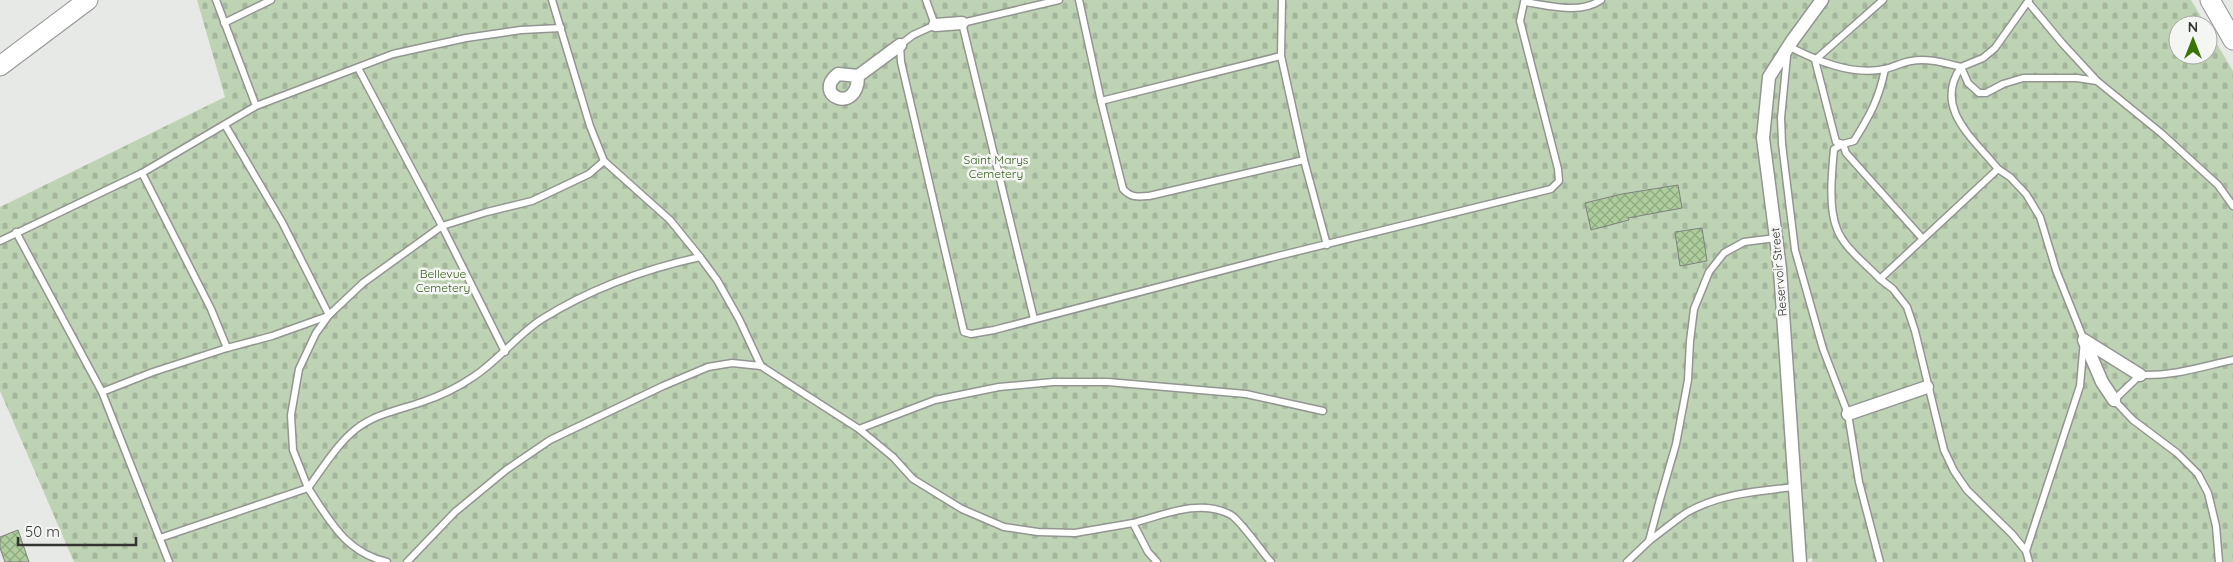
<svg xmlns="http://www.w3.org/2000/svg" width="2233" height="562" viewBox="0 0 2233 562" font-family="Quicksand,sans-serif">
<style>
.cemetery{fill:url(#cemetery-stones)}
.building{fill:url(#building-cross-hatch);stroke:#7f817e}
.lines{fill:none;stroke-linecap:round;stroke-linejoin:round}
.lane-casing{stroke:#939592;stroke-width:9}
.street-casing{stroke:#939592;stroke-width:15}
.secondary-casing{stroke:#939592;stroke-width:21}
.lane{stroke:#fff;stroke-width:6}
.street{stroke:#fff;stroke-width:12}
.secondary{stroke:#fff;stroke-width:19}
.labels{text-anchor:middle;stroke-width:5;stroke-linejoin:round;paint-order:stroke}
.park-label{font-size:12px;fill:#345d1a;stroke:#f4f6f3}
.street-label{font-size:12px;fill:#343433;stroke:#f4f6f3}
</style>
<defs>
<pattern id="cemetery-stones" width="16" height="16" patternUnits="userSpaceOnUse" patternTransform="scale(1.25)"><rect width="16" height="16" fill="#bed3b4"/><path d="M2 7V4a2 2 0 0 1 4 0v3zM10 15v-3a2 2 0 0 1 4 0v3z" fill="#a4b69b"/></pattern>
<pattern id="building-cross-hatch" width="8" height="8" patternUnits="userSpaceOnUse" patternTransform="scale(1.25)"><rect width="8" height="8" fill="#adce9c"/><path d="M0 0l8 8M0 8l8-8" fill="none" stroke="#8ea880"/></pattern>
</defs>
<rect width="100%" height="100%" fill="#e7e9e6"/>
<path class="cemetery" d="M197 0H2191L2206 25H2178V55H2208V29L2233 71V562H1812V558L1800 562H74L0 391V207L225 97Z"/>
<g class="building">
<path d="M1678 185 1682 208 1628 218 1629 220 1591 230 1585 203 1622 194Z"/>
<path d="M1702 228 1707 261 1680 266 1675 232Z"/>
<path d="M18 530 29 562H5L0 548V537Z"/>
</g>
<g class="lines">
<defs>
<g id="lane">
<path d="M216 0 256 106"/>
<path d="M552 0 590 126 604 161 670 220 700 257 717 280 739 319 761 366"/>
<path d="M926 0 935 25 913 35 900 45 901 62 964 332 971 334 994 330 1274 257 1551 189 1559 181 1558 169 1520 21 1524 2C1548 5 1579 15 1601 0"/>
<path d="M1079 0 1101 101 1281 56 1282 0"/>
<path d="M2029 0 1995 48 1983 58 1961 67 1968 83 1979 93H1986L2003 84 2023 78H2077L2097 81 2161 133 2218 185 2233 206"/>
<path d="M2028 2 2062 43 2097 81"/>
<path d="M224 23 271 0"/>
<path d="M358 68 442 226 505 352"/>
<path d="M1885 69C1879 99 1870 115 1854 141L1843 144 1846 153 1922 238"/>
<path d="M1101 101 1123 189C1131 198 1138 197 1149 196L1304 160 1281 56"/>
<path d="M225 125 282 222 329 315"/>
<path d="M1304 160 1327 245"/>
<path d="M142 173 211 309 227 348"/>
<path d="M16 232 102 392 169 562"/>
<path d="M0 241 142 173 256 106 393 54 466 38 521 30 561 28"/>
<path d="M1880 279C1866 264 1844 248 1837 229 1828 208 1832 171 1834 149L1843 144 1836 142 1815 60 1883 0"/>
<path d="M1034 319 962 23 1059 0"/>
<path d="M102 392 153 372 227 348 272 336 328 316"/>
<path d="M859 429 893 457 913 479 962 509 1004 527 1038 532 1075 533 1133 523"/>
<path d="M308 488 293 450 291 415 299 369 316 333 329 315 363 283 442 226 487 212 532 201 589 174 604 161"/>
<path d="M308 488C322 469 337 444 356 429 375 414 399 410 422 402 440 396 457 388 473 377 498 361 517 335 542 319 590 289 645 269 700 257"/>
<path d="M160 538 308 488C330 521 345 552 387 562"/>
<path d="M1649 541C1661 532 1673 522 1686 513 1718 494 1758 491 1795 487"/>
<path d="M2026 551 2080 386 2084 340 2056 270 2040 217 2026 194 2010 177 1998 169 1880 279 1893 289 1907 307 1915 331 1944 450 1954 471 1967 490 2012 534 2026 551 2029 562"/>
<path d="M407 562 455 512 506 470 550 440 663 386 708 367 732 363 761 366 859 429 935 400 999 387 1053 382H1108L1246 394 1323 411"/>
<path d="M1157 562 1148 552 1133 523C1163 515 1201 498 1231 515 1241 521 1262 552 1271 562"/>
<path d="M1627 562 1649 541 1659 503 1676 444 1688 380 1690 341 1694 309 1709 272 1724 253 1744 242 1776 238"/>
<path d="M1880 562 1859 482 1848 414 1823 349 1795 250 1782 144 1781 118 1788 46C1817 61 1852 76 1885 69 1894 67 1903 62 1911 61 1929 58 1944 63 1961 67 1933 108 1973 138 1998 169"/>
<path d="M2219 562 2216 526 2208 493 2198 474 2177 453 2133 420 2114 400 2140 375C2175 376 2200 367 2233 360"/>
</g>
<g id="street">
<path d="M935 25 962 23"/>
<path d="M858 76C858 116 811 95 838 74L858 76 900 45"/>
<path d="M2114 400 2102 382 2084 340 2140 375"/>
<path d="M1848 414 1927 387"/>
<path d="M1800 562 1780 269 1763 138 1769 77 1792 41 1822 0"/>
</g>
<g id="secondary">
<path d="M2210 0 2233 40"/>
<path d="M0 66 88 0"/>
</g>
</defs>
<use href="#lane" class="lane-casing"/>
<use href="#street" class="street-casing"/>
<use href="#secondary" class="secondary-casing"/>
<use href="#lane" class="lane"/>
<use href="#street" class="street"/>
<use href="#secondary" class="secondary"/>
</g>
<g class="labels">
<g class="park-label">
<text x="996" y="164">Saint Marys<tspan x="996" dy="14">Cemetery</tspan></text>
<text x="443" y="278">Bellevue<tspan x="443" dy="14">Cemetery</tspan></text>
</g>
<g class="street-label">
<text transform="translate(1779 272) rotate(-95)" y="4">Reservoir Street</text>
</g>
</g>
<g transform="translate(2193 40)"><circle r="24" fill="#f4f6f3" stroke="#a7a8a6"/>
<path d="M0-4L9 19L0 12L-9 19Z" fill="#3a7406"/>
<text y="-8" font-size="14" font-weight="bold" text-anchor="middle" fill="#343433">N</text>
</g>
<path d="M18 537v8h118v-8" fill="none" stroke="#343433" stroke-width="2.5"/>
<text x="25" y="537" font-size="15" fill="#343433" stroke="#f4f6f3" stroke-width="4" paint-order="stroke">50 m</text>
</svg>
